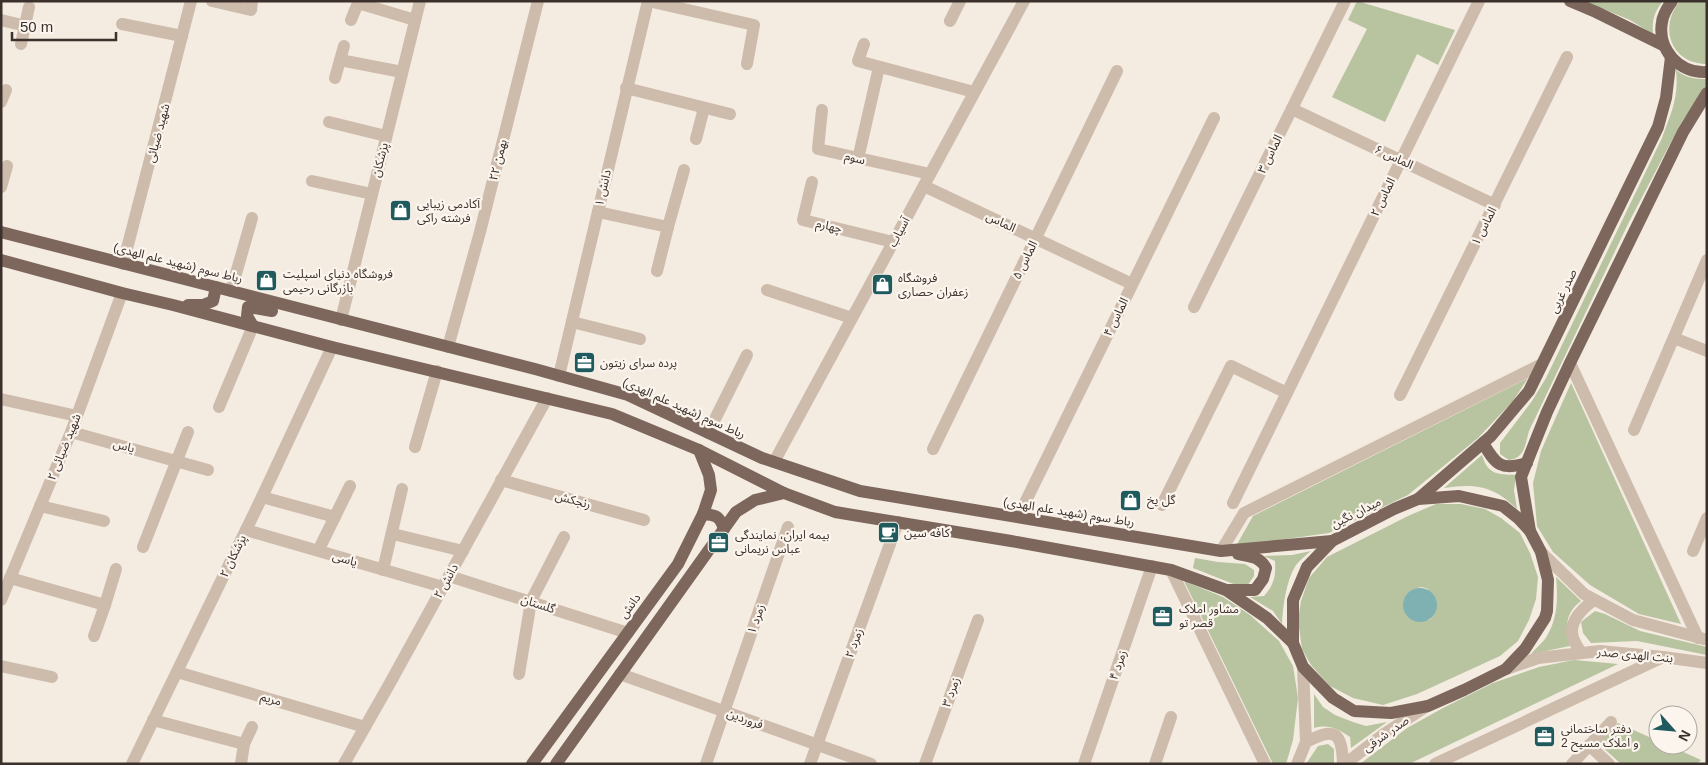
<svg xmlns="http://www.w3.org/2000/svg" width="1708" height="765" viewBox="0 0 1708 765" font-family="Helvetica,'Noto Sans Arabic',sans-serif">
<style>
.green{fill:#b8c4a0;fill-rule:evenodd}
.water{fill:#7fb0b2}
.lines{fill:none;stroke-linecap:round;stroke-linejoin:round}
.minor{stroke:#cdbbac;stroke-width:12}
.major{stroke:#7d675c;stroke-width:12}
.labels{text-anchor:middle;stroke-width:4.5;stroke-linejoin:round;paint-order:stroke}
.street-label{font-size:12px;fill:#3b302b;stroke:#fbf5ee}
.poi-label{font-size:12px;fill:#3b302b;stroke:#fbf5ee;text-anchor:start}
</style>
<rect width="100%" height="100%" fill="#f4ebe1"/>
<g class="green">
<path d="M1357 1 1455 30 1438 65 1417 54 1385 122 1332 97 1367 29 1348 20Z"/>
<path d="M1584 1H1659L1662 2C1654 13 1652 20 1653 34L1630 20Z"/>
<path d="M1680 1H1707V64C1671 64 1658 27 1680 1Z"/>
<path d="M1676 70C1686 78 1694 79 1707 79V85L1681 123 1629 222 1529 431C1525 445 1525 458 1509 460L1500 454V443L1532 401 1546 378 1662 138C1671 113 1679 98 1676 70Z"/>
<path d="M1528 378 1513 401 1478 438 1408 495 1329 533 1236 546 1253 516Z"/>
<path d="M1571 383 1681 624 1639 614 1590 585 1553 552 1537 526 1533 483 1541 451Z"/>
<path d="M1482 455C1488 475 1497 474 1516 475L1514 490 1517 509C1494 486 1476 483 1444 488Z"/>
<path d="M1436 504H1461L1485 509 1501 518 1520 533 1530 553 1538 577 1536 599 1529 620 1518 641 1500 656 1417 694 1383 705 1353 698 1330 686 1311 665 1302 649 1298 620 1301 601 1309 578 1327 557 1408 516ZM1422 587 1428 589 1431 619 1420 622 1417 588Z"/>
<path d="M1311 551C1306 555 1300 560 1296 565 1286 581 1283 605 1282 624L1273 611 1250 597 1264 596C1274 585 1276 576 1275 561L1264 556 1292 555Z"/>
<path d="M1195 558 1218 562 1245 564 1254 570V576L1247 586 1236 585 1193 568Z"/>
<path d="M1556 577 1581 601C1565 613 1565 627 1570 646L1531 654C1535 649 1541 644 1545 639 1558 620 1558 598 1556 577Z"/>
<path d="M1184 581 1223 597 1250 615 1279 641 1293 666 1298 698 1293 740 1286 764H1273Z"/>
<path d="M1595 611 1605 614 1640 631 1707 647V655L1637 641 1591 643 1583 633 1581 622Z"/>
<path d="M1574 660 1618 664 1409 764H1360L1407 728 1443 708 1493 683 1539 667Z"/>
<path d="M1314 694 1323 707 1335 715 1353 722 1366 726 1387 722 1351 748 1350 737C1338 729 1329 724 1314 728Z"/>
<path d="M1618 723 1658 741V745H1668L1701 760 1697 764H1621L1598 743Z"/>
<path d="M1328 744 1334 749V764H1306L1318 746Z"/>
</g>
<circle class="water" cx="1420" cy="605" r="17"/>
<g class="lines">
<g class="minor">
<path d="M212 1 251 10 252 1"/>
<path d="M648 1 754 25 747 64"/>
<path d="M1 20 26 26"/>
<path d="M351 20 358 3 415 20"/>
<path d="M950 21 960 1"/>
<path d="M122 24 182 36"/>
<path d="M21 44 29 7"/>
<path d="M864 44 858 61 974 92"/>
<path d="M340 60 402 72"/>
<path d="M335 78 344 46"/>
<path d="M626 88 730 114"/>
<path d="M1 102 6 90"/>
<path d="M1292 109 1495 205"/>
<path d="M822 110 818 149 930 174"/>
<path d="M329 122 386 136"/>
<path d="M696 139 704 108"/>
<path d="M858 159 879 67"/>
<path d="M312 181 372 194"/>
<path d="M812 182 803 220 893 242"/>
<path d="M924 186 1132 284"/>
<path d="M1 187 7 166"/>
<path d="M598 212 668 227"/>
<path d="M123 264 191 1"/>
<path d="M657 271 668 227 684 170"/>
<path d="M767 290 852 318"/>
<path d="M231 291 252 218"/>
<path d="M1194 307 1345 1"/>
<path d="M341 320 420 1"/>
<path d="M572 322 640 339"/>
<path d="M1674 338 1707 351"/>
<path d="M448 347 480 232 538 1"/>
<path d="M1570 363 1698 638"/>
<path d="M559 376 648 1"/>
<path d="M1400 395 1567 57"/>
<path d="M1 399 77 416"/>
<path d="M219 407 253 326"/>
<path d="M1634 430 1707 260"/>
<path d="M71 432 208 470"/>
<path d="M708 433 747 355"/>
<path d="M415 447 437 371"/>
<path d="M933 449 1117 71"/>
<path d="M774 462 1024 1"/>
<path d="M501 480 644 520"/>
<path d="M262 497 335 517"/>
<path d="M1233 503 1479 1"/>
<path d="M1162 505 1231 366 1287 393"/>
<path d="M40 506 104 521"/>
<path d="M1018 517 1214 118"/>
<path d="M246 530 443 587"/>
<path d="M393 534 463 551"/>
<path d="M321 545 350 486"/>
<path d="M143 547 188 432"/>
<path d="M1221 551 1244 513 1542 364"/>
<path d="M1693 551 1707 518"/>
<path d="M1541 552 1584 594 1633 620 1704 639"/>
<path d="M383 570 402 489"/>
<path d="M1171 570 1265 764"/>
<path d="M449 576 628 633"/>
<path d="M10 578 105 605"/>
<path d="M1 600 71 432 122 293"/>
<path d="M94 636 105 605 116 569"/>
<path d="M1581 653C1578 648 1575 643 1573 638 1568 622 1583 608 1594 600"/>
<path d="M1 666 52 677"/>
<path d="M1506 669 1538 658 1600 651 1663 657 1707 663"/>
<path d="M177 672 365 727"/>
<path d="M519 674 531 601 564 537"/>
<path d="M620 674 871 764"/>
<path d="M153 720 244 744"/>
<path d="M1306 742C1334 727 1342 731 1343 764"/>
<path d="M1589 745 1609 764"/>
<path d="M132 764 262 497 332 347"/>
<path d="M241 764 244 744 252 727"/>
<path d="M344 764 390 683 547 398"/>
<path d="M706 764 788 527"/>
<path d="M810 764 898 522"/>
<path d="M925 764 978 620"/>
<path d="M1084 764 1152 566"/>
<path d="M1155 764 1171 717"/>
<path d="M1297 764 1306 742 1303 667"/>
<path d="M1345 764 1384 734 1427 706"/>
<path d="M1435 764 1663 657"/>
<path d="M1572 764 1611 722"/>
</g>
<g class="major">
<path d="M1570 1 1596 12 1663 45"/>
<path d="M1672 1C1667 8 1663 14 1662 22 1657 49 1679 74 1707 72"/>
<path d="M1 232 535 369 628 395 762 458 860 491 1221 551 1332 541"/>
<path d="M1 260 122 293 173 305 332 347 612 414 699 450 784 493 835 512 1011 541 1171 570 1226 590 1267 618 1293 643"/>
<path d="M188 305H203L213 301 216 287"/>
<path d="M253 326 247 316 248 307 272 311"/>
<path d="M1483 443C1496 465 1501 471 1527 463"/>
<path d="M1459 496 1503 506 1518 518 1530 531 1541 552 1548 580 1547 611 1545 618 1525 649 1506 669 1464 690 1428 706 1391 713 1354 711 1333 698 1303 667 1293 643V600L1307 567 1332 541 1394 509 1418 499Z"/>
<path d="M1418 499 1491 436 1529 391 1658 127 1666 98 1671 57"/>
<path d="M703 514C716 515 720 516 724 529"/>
<path d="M1530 531 1521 477 1547 412 1570 363 1683 132 1707 93"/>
<path d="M1226 590H1255L1263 579 1266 568C1259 556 1251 557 1238 554"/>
<path d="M532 764 678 564 703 514 711 490 709 475 699 450"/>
<path d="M556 764 736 512 755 500 784 493"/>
</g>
</g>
<defs>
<symbol id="shop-square" viewBox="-11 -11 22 22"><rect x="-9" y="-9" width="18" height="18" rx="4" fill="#1f5a5e" stroke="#fbf5ee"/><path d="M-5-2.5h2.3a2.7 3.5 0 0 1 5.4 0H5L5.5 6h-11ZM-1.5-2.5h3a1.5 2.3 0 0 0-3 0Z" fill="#fff"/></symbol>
<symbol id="office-square" viewBox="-11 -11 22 22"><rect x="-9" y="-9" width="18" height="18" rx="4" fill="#1f5a5e" stroke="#fbf5ee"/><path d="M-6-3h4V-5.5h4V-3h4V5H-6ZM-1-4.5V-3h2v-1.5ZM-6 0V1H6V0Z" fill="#fff"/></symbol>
<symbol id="cafe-square" viewBox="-11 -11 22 22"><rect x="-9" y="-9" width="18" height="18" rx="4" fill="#1f5a5e" stroke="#fbf5ee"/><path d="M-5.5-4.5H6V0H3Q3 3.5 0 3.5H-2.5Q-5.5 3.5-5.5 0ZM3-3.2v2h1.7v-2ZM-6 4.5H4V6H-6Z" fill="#fff"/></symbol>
</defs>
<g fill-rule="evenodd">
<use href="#shop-square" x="388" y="198" width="25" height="25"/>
<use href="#shop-square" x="254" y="268" width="25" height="25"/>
<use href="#shop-square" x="870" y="272" width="25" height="25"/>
<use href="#office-square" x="572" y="350" width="25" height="25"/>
<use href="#shop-square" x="1118" y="488" width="25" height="25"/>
<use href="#cafe-square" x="876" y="520" width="25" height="25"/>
<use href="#office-square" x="706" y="530" width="25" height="25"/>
<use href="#office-square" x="1150" y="604" width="25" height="25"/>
<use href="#office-square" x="1532" y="724" width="25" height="25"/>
</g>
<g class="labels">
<g class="street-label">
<text transform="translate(158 133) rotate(-75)" y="4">شهید ضیائی</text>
<text transform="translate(1270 154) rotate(-64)" y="4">الماس ۳</text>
<text transform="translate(1394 157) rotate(25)" y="4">الماس ۶</text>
<text transform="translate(855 158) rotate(13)" y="4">سوم</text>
<text transform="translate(380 160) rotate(-76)" y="4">پزشکان</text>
<text transform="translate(498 160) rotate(-76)" y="4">۲۲ بهمن</text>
<text transform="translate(603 188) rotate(-77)" y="4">دانش ۱</text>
<text transform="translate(1383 197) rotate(-64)" y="4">الماس ۲</text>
<text transform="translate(1001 222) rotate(25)" y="4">الماس</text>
<text transform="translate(829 226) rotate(13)" y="4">چهارم</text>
<text transform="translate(1484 226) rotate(-63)" y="4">الماس ۱</text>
<text transform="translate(899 232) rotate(-62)" y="4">آسیاب</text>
<text transform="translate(1025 260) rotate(-64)" y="4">الماس ۵</text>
<text transform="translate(178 263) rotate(14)" y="4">رباط سوم (شهید علم الهدی)</text>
<text transform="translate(1563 291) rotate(-64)" y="4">صدر غربی</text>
<text transform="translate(1116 317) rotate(-64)" y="4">الماس ۴</text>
<text transform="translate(684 408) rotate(24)" y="4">رباط سوم (شهید علم الهدی)</text>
<text transform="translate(124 446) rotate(15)" y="4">یاس</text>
<text transform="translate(64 447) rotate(-68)" y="4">شهید ضیائی ۲</text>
<text transform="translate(573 500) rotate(15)" y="4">رنجکش</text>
<text transform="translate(1069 512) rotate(9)" y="4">رباط سوم (شهید علم الهدی)</text>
<text transform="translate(1356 513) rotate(-27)" y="4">میدان نگین</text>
<text transform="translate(233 556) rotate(-64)" y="4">پزشکان ۲</text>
<text transform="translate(345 559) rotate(16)" y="4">یاسی</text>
<text transform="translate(446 581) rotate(-61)" y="4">دانش ۲</text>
<text transform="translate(538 604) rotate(18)" y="4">گلستان</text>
<text transform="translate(630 606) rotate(-54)" y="4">دانش</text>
<text transform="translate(756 619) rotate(-71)" y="4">زمرد ۱</text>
<text transform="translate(854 643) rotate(-70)" y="4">زمرد ۲</text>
<text transform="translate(1635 655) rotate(5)" y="4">بنت الهدی صدر</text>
<text transform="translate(1118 665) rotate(-71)" y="4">زمرد ۴</text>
<text transform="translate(951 692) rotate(-70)" y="4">زمرد ۳</text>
<text transform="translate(271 699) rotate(16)" y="4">مریم</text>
<text transform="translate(745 719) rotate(20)" y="4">فروردین</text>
<text transform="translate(1386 734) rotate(-35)" y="4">صدر شرقی</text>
</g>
<g class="poi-label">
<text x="417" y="208">آکادمی زیبایی<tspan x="417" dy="14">فرشته راکی</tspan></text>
<text x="283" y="278">فروشگاه دنیای اسپلیت<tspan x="283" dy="14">بازرگانی رحیمی</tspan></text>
<text x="898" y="282">فروشگاه<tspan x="898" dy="14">زعفران حصاری</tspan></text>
<text x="600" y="367">پرده سرای زیتون</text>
<text x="1147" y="504">گل یخ</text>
<text x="904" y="537">کافه سین</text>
<text x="735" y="539">بیمه ایران، نمایندگی<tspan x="735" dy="14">عباس نریمانی</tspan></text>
<text x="1179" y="613">مشاور املاک<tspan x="1179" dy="14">قصر تو</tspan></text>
<text x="1561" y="733">دفتر ساختمانی<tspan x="1561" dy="14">و املاک مسیح 2</tspan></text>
</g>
</g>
<rect width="1708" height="765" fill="none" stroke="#3b302b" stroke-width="5"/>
<g transform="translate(1673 730) rotate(117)"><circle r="24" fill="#fbf5ee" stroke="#aea6a0"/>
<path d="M0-4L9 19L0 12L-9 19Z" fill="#1f5a5e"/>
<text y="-8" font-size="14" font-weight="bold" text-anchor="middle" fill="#3b302b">N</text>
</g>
<path d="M12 32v8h104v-8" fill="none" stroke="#3b302b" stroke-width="2.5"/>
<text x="20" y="32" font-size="15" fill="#3b302b" stroke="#fbf5ee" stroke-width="4" paint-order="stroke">50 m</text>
</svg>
